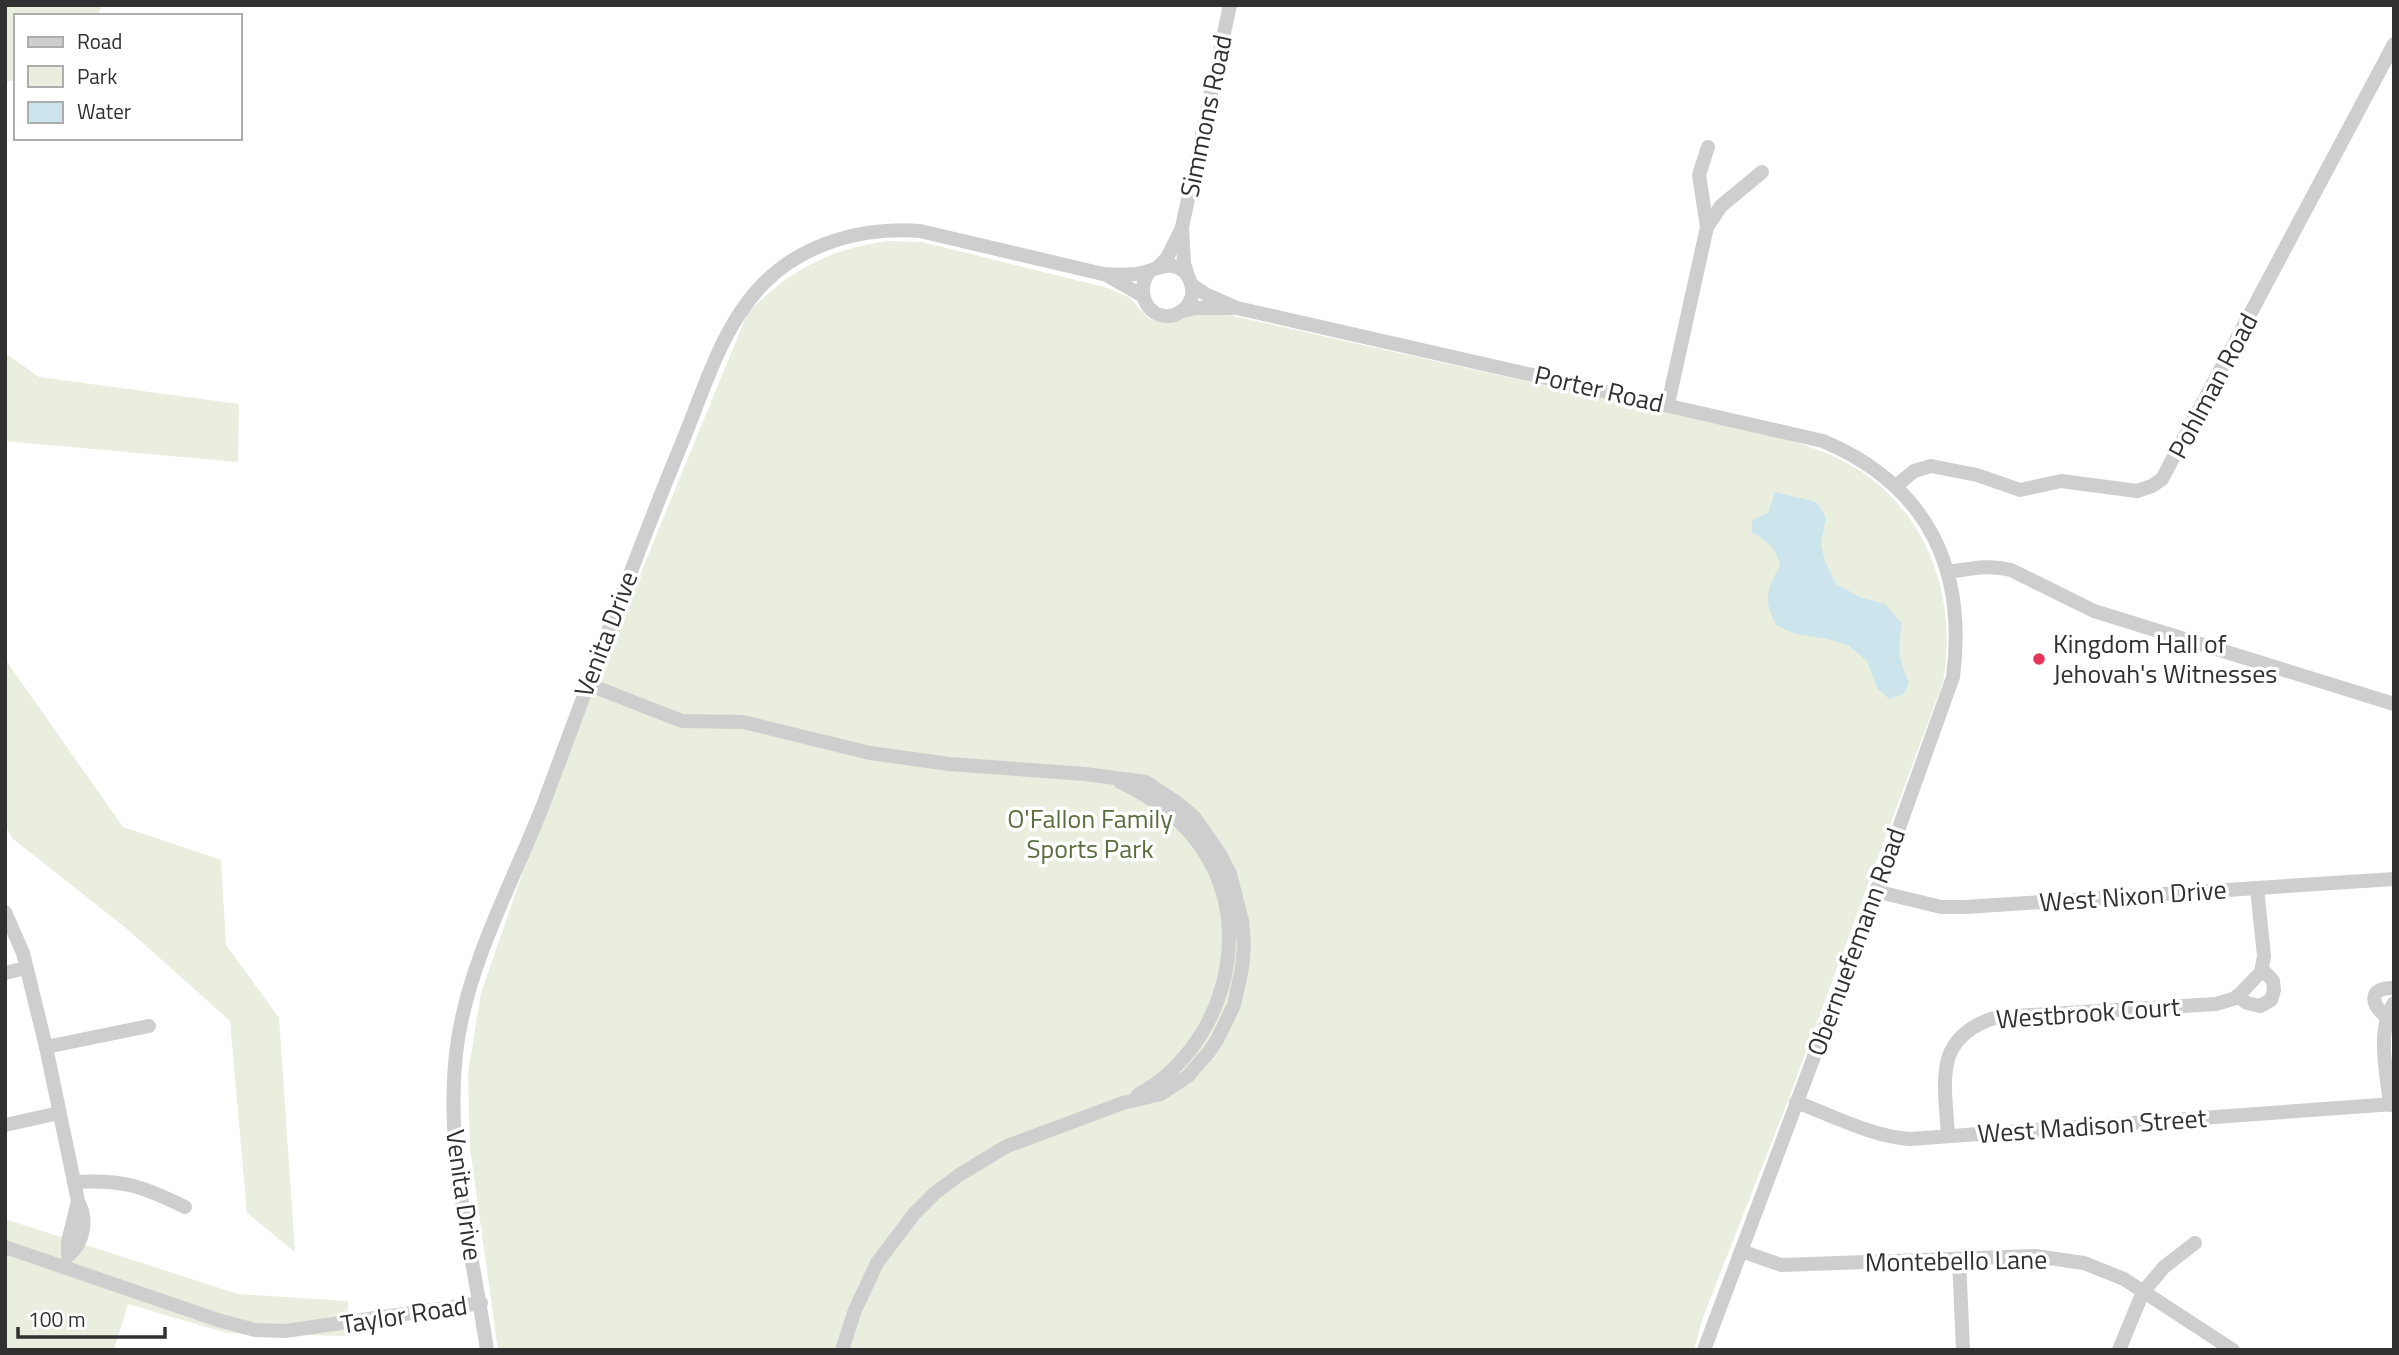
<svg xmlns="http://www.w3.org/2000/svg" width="2399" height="1355" viewBox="0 0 2399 1355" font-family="'Titillium Web',sans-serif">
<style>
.green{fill:#e9eedf}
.water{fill:#cce5ed}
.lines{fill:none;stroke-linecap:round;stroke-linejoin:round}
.minor{stroke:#cecece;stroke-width:14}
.poi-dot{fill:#e73459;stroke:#fff;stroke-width:2.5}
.labels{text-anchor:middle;stroke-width:7;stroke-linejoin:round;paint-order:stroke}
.street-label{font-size:26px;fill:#313131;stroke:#fff}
.poi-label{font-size:26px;fill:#313131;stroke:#fff;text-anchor:start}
.park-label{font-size:26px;fill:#5a6e3d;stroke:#fff}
</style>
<rect width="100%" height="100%" fill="#fff"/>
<g class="green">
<path d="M5 5H102L98 16H16V80L5 82Z"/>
<path d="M888 241 922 242 1108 288 1130 298 1149 319 1165 323 1181 320 1196 313H1220L1784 439C1805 445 1825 451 1845 462 1925 504 1959 595 1943 682L1789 1098 1702 1320 1694 1350H498L470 1148 468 1073 481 993 549 796 748 312C793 269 826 250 888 241Z"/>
<path d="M5 353 39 377 239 404 238 462 5 441Z"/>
<path d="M5 659 123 827 221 860 226 945 279 1018 295 1252 247 1213 230 1021 126 928 13 839 5 826Z"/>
<path d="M5 1219 238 1294 348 1301 349 1336 227 1333 128 1304 114 1350H5Z"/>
</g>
<path class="water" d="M1775 492 1816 502 1826 517 1821 544 1825 562 1836 584 1862 598 1885 604 1902 624C1897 649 1899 660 1909 683L1903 695 1889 699 1877 688 1867 661 1848 645 1828 639 1796 634 1777 626C1763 601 1766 590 1780 566 1776 547 1768 543 1752 532V520L1768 513Z"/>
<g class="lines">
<g class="minor">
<path d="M1707 227 1721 206 1762 172"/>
<path d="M1157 268 1167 258 1182 228"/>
<path d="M1108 276 1143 296"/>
<path d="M1188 276 1184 263 1182 227 1230 5"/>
<path d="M1192 285 1207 295 1237 308 1823 441C1927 485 1967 568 1953 677L1881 878 1704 1350"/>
<path d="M1180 312 1194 308H1232"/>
<path d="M1668 404 1707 227 1699 175 1708 147"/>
<path d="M1896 486 1914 471 1931 466 1977 475 2020 490 2061 481 2137 491 2152 486 2162 479 2394 44"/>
<path d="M1948 572C1970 569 1989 564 2011 570L2094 611 2394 704"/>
<path d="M587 684 682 721 743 722 870 753 949 764 1085 774 1146 782 1179 804 1194 817 1220 854 1230 874 1242 921 1244 946 1242 968 1234 1005 1218 1038 1209 1052 1188 1076 1161 1094 1123 1103 1007 1146 959 1175 935 1193 914 1214 877 1263 855 1310 842 1350"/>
<path d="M1120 782C1154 798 1185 821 1205 853 1257 935 1220 1050 1138 1095"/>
<path d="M1875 891 1941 907H1965L2394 879"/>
<path d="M5 912 23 953 46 1047 78 1201C88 1220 84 1242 68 1256V1242L78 1201"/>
<path d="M5 973 26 968"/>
<path d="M2237 996 2247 1003 2260 1006 2271 1000 2274 990 2273 981 2262 969"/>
<path d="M2387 1017C2370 1005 2368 987 2394 988"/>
<path d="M46 1047 149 1026"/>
<path d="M1796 1102C1831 1115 1873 1137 1910 1139L2394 1104"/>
<path d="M2390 1105C2387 1074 2376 1030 2394 1003"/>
<path d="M5 1125 59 1113"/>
<path d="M1948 1136C1945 1081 1932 1037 1997 1017L2216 1004 2236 998 2261 972 2264 956 2257 888"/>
<path d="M74 1182C123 1179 142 1186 185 1207"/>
<path d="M5 1247 218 1320 255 1330 285 1331 481 1303"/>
<path d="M1741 1251 1781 1265 2035 1256 2084 1263 2124 1279 2233 1350"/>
<path d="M1959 1259 1963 1350"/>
<path d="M487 1350C472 1247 442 1143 458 1039 471 957 513 882 543 805 588 685 632 564 681 445 704 391 721 326 764 283 805 242 864 227 920 231L1103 274C1114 275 1125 275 1136 274 1153 272 1173 256 1187 275 1191 281 1193 288 1192 296 1190 303 1186 309 1179 313 1153 326 1132 295 1149 272"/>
<path d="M2119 1350 2143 1292 2164 1267 2195 1243"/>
</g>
</g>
<circle class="poi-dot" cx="2039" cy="659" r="7"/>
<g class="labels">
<g class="street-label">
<text transform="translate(1206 116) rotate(-78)" y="9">Simmons Road</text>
<text transform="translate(2213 386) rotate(-62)" y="9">Pohlman Road</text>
<text transform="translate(1599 389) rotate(13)" y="9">Porter Road</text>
<text transform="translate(606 634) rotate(-69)" y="9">Venita Drive</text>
<text transform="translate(2133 896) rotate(-4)" y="9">West Nixon Drive</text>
<text transform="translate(1856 942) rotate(-70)" y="9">Obernuefemann Road</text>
<text transform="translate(2088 1013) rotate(-4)" y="9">Westbrook Court</text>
<text transform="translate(2092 1126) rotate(-4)" y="9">West Madison Street</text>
<text transform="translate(464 1195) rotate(82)" y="9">Venita Drive</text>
<text transform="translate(1956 1261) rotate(-1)" y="9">Montebello Lane</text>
<text transform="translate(404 1315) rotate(-9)" y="9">Taylor Road</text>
</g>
<g class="poi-label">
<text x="2053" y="653">Kingdom Hall of<tspan x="2053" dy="30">Jehovah's Witnesses</tspan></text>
</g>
<g class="park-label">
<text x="1090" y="828">O'Fallon Family<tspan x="1090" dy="30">Sports Park</tspan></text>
</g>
</g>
<rect width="2399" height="1355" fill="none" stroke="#313131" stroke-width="14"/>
<rect x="14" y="14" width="228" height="126" fill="#ffffff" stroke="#adadad" stroke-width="2"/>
<rect x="28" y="37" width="35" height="10" fill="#cecece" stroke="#adadad" stroke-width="2"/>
<text x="77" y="49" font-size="21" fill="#313131">Road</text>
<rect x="28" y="66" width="35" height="21" fill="#e9eedf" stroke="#adadad" stroke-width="2"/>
<text x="77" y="84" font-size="21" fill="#313131">Park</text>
<rect x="28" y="102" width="35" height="21" fill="#cce5ed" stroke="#adadad" stroke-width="2"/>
<text x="77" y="119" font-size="21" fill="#313131">Water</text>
<path d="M18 1327v10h147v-10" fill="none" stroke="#313131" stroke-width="3.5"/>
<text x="28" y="1327" font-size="21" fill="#313131" stroke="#ffffff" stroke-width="5" paint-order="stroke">100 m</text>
</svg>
